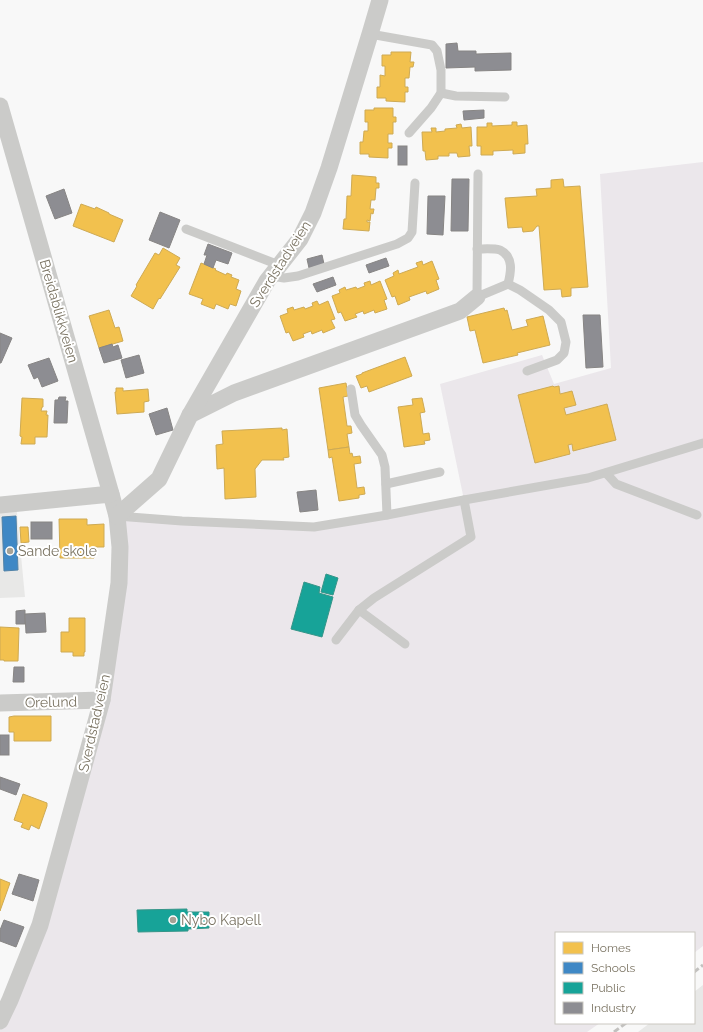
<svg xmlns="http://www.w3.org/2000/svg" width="703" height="1032" viewBox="0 0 703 1032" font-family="Raleway,sans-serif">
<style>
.built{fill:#e8e8e7}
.green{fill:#ebe7eb}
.homes{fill:#f2c14e;stroke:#ceaa54}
.schools{fill:#3f88c5;stroke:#5182a7}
.public{fill:#17a398;stroke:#359588}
.industry{fill:#8d8d92;stroke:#878584}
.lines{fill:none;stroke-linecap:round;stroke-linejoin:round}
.lane{stroke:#cbcbc9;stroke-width:9}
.street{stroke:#cbcbc9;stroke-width:17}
.rail{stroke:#c2c1bf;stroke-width:3;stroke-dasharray:6 3;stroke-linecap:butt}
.poi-dot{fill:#a6a296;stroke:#fff;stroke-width:1.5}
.labels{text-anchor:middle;stroke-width:4;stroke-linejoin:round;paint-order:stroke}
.street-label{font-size:14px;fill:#7a7362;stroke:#fff}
.poi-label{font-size:14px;fill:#7a7362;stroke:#fff;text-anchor:start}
</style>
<rect width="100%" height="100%" fill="#f8f8f8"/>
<g class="built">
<path d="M16 503 25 597 0 598V504Z"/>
<path d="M703 985V1032H638L650 1023H694V992Z"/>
</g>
<path class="green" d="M703 162V946L694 953V933H556V1023H600L587 1032H0V1021L10 1000 102 700 117 516 314 527 464 500 440 384 542 355 554 384 611 368 600 174Z"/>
<g class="homes">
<path d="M391 52H411L410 62H414L413 67H410L409 78H405V87H408V92H405V102L386 101V98H377V87H380V75L385 76V66H382V55H391Z"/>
<path d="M374 108H393V117H396V122H393V134H388V143H392V148H388V158L369 157V154H360V142H363L364 131H368V122H365V110H374Z"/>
<path d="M512 122H517V126L527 125 528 144H525V153L513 154V150L493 151V155H481V146H477V127H487V123H492V126L512 125Z"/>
<path d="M461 124 462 128 471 127 472 146H469L470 156 458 157 457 153H449V156H438V159L426 160 425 151H423L422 132H432L431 128H436V132L445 131V129L457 128 456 125Z"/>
<path d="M352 175 376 177V183H379V188H376L375 200H371L370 209H374L373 214 371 213 370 221 367 220V222H370L369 231 343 229 344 219H346L347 196H351Z"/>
<path d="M563 179 564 187 580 186 588 287 571 288V296L562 297 561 289 544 290 539 226H537L533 231 523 232 522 227 508 228 505 198 537 196 536 189 551 188V180Z"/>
<path d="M81 204 95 209 96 207 109 213V214L123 220 114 242 73 226Z"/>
<path d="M163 248 180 258 176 265 180 267 160 299 159 298 153 309 131 296 137 286 136 285 155 253 159 255Z"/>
<path d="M422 261 423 265 432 261 439 279 436 280 439 289 427 294 426 291 409 297 410 300 398 305 395 296 392 297 385 280 394 276 393 273 398 270 399 274 418 267 416 263Z"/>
<path d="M201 263 216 269 215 270 226 275 227 273 232 275 231 277 239 280 236 289 241 291 236 306 230 304 228 309 216 304 214 309 201 304 203 299 189 294Z"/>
<path d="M370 281 371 285 380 281 387 299 384 300 387 309 375 313 374 310 364 314 363 311 355 314 357 317 345 321 341 312 338 313 332 296 340 293 339 290 345 287 346 290 356 287 357 289 365 286 364 283Z"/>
<path d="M317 301 319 305 328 301 335 319 331 320 335 328 323 333 322 330 312 334 311 331 303 334 304 337 293 341 289 332 286 333 280 316 288 313 287 309 293 307 294 310 304 307 305 309 313 306 312 303Z"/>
<path d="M504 308 505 311 507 310 512 330 528 326 526 320 543 316 550 345 517 353 518 355 483 363 475 330 470 331 467 317Z"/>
<path d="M109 310 115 328 119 327 123 341 99 348 89 316Z"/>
<path d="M405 357 412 376 369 392 367 386 361 388 356 376 362 374V373Z"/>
<path d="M346 383 348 396 343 397 347 426H351L352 433 347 434 349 447 328 450 319 388Z"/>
<path d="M553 386 554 387 559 386 560 394 572 391 576 405 564 408 566 415 607 404 616 440 573 451 572 444 568 445 570 454 535 463 518 395Z"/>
<path d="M116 388H123V391L148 389 149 401 144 402V412L117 414 115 392H116Z"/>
<path d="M22 398 43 399V407H42L41 411H47L46 415H48L47 437H35V444H21L22 437 20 436Z"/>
<path d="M422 398 425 412 420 413 423 434 429 433 430 440 424 441 425 444 404 447 398 407 413 405 412 399Z"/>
<path d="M282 428V430L287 429 289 457 283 458 284 460H262L255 469 256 497 225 499 224 468 217 469 216 445 223 444 222 431Z"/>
<path d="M349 447 350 454 352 453 353 457 360 456 361 463 354 464 357 488 364 487 365 494 359 495V498L339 501 332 457 329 458 328 450Z"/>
<path d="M59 519H87V525L104 524V547H94V558H60Z"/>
<path d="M20 527H28L29 542 21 543Z"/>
<path d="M69 618H85V652H84V656H73V652H61V632H69Z"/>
<path d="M0 627 19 628 18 661H4V660H0Z"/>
<path d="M14 716H51V741H14V732H9V717Z"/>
<path d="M23 794 47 803V806L39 829 31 825 29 830 21 827 23 823 14 820Z"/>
<path d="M0 879 10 883 0 911Z"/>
</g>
<path class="schools" d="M16 516 18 570 4 571 2 517Z"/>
<g class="public">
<path d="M326 574 338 578 333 595 321 592Z"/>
<path d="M304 582 320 587 319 593 333 597 322 637 291 629Z"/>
<path d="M187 909V912H209V928L188 929V931L138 932 137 910Z"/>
</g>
<g class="industry">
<path d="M457 43 458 51H476V54L511 53V70L475 71V67L446 68V44Z"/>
<path d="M484 110V118L464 120 463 111Z"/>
<rect x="398" y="146" width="9" height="19"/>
<path d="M452 179H469L468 231H451Z"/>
<path d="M64 189 72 213 55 219 46 196Z"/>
<path d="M428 196H445L443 235 427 234Z"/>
<path d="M160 212 180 220 169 248 149 240Z"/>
<path d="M208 244 232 253 228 264 216 260 213 268 204 264 207 255H204Z"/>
<path d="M322 255 324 264 309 268 307 259Z"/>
<path d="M386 258 389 266 369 273 366 265Z"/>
<path d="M333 277 336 285 317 292 313 284Z"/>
<path d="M583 315H600L603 367 586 368Z"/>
<path d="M0 333 12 338 1 363H0Z"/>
<path d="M112 344 113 347 118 345 122 358 104 363 99 348Z"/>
<path d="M139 355 144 373 126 378 121 360Z"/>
<path d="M49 358 58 381 42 387 38 377 34 379 28 365Z"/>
<path d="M59 397H66L65 401H68L67 423H54L55 400H58Z"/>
<path d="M167 408 173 430 156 435 149 414Z"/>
<path d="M316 490 318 510 300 512 297 492Z"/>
<rect x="31" y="522" width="21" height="17"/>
<path d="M25 610V624H16V611Z"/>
<path d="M45 613 46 632 26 633 25 614Z"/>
<path d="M14 667H24V682H13Z"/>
<rect x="0" y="735" width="9" height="20"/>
<path d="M0 777 20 784 16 795 0 789Z"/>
<path d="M19 874 39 880 33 901 12 894Z"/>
<path d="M4 920 24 927 16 947 0 941V930Z"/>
</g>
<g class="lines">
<g class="lane">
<path d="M370 34 432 45 437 51 441 70V93L431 108 409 133"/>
<path d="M441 93 456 96 505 97"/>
<path d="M478 174 477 297 508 284 520 290 549 310 561 322 566 342 564 353 557 360 527 371"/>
<path d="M186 229 279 265"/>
<path d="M477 249C484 249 493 248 500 250 514 257 511 272 508 284"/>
<path d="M271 276 284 278 298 276 397 244 408 238 412 232 415 183"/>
<path d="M351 389 355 415 361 425 382 455 385 467 387 515"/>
<path d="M606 473 616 484 697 515"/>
<path d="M386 484 440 472"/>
<path d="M117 516 182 521 314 527 387 515 464 500 588 478 703 443"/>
<path d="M359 610 405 644"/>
<path d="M336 640 359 610 374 598 471 537 464 500"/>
</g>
<g class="street">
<path d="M0 106 111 494 117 516 120 547 119 583 102 700 40 925 10 1000 0 1021"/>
<path d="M190 415 234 393 460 311 477 297"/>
<path d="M0 505 111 494"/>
<path d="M117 516 159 479 190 415 267 281 300 239 313 213 329 168 370 34 380 0"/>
<path d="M0 703 102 700"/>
</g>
<g class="rail">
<path d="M694 972 703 965"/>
<path d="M614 1032 626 1023"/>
</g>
</g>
<g class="poi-dot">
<circle cx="10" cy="551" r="4"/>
<circle cx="173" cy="920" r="4"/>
</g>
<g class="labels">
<g class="street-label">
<text transform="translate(280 264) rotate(-57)" y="5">Sverdstadveien</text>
<text transform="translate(59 311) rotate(74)" y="5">Breidablikkveien</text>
<text transform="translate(51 702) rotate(-1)" y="5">Orelund</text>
<text transform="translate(94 723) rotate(-77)" y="5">Sverdstadveien</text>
</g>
<g class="poi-label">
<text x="18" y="556">Sande skole</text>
<text x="181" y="925">Nybo Kapell</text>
</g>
</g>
<rect x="555" y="932" width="140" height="92" fill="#ffffff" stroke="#cac7c0"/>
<rect x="563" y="942" width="20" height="12" fill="#f2c14e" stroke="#cac7c0"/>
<text x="591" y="952" font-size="12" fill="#7a7362">Homes</text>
<rect x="563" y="962" width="20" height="12" fill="#3f88c5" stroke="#cac7c0"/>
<text x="591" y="972" font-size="12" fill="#7a7362">Schools</text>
<rect x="563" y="982" width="20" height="12" fill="#17a398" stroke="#cac7c0"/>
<text x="591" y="992" font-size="12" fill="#7a7362">Public</text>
<rect x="563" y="1002" width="20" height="12" fill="#8d8d92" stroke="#cac7c0"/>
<text x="591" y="1012" font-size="12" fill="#7a7362">Industry</text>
</svg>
